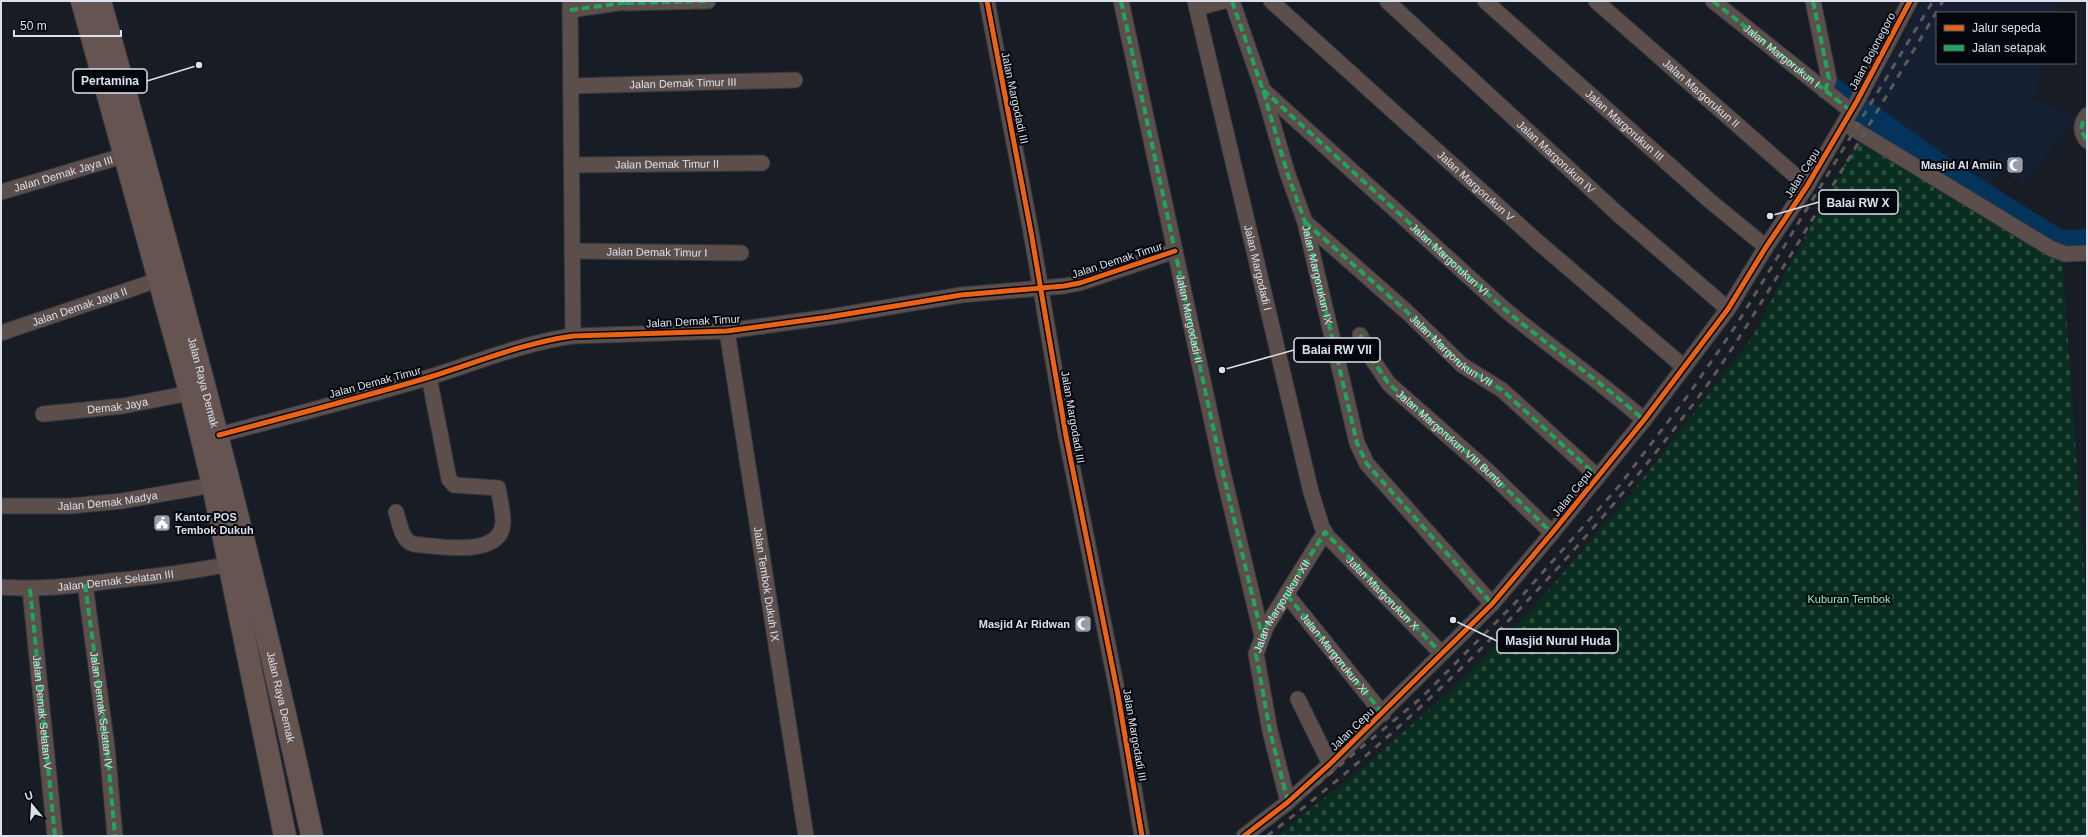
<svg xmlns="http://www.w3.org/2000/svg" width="2088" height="837" viewBox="0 0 2088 837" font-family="Helvetica,sans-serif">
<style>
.built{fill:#152033}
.cemetery{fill:url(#cemetery-stones)}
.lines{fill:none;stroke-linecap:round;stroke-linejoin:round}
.river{stroke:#04335b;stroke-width:26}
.minor-casing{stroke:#34383f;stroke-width:17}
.trunk-casing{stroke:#34383f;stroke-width:24}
.minor{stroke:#5b4e4b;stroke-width:15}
.trunk{stroke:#665450;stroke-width:22}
.rail{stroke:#5e5857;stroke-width:3;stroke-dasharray:7 7;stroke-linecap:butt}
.quiet{stroke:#20a55d;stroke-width:4;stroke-dasharray:8 4;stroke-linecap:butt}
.cycleway-casing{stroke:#03060c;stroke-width:8}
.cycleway{stroke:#ea6118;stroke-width:5}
.labels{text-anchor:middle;stroke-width:4;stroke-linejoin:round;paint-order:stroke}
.street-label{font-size:11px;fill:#dbe1ec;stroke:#03060c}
.poi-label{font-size:11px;font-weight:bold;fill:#dbe1ec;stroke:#03060c;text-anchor:end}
.park-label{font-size:11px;fill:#8df0bb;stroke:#03060c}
.leader{fill:none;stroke:#dbe1ec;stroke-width:1.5}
.callout-dot{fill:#dbe1ec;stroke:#03060c;stroke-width:1.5}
.callout{fill:#03060c;stroke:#dbe1ec;stroke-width:1.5}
.callout-label{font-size:12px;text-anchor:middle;font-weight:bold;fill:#dbe1ec}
</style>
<defs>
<pattern id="cemetery-stones" width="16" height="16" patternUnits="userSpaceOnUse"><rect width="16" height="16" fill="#092e1f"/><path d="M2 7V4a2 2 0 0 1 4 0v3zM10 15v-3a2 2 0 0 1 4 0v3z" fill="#2c4c40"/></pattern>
</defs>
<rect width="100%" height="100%" fill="#181c24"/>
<path class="built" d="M1923 1H2059L2056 13H1937V63H2043L2033 99 2077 117 2023 185 2002 169 1986 191 1863 109Z"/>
<path class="cemetery" d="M1867 126 2062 251 2087 615V836H1276L1364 767 1450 691 1533 608 1627 499 1751 339 1826 197Z"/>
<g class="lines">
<path class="river" d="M1832 90 1952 176 2059 243 2087 242"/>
<defs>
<g id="minor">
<path d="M570 1 573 336"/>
<path d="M987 1 1031 232 1066 436 1118 695 1142 836"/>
<path d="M1121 1 1223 473 1262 636"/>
<path id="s1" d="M1195 1 1311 492 1322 527 1328 537 1441 653"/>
<path d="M1232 1 1263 90 1287 172 1305 222 1357 443 1367 464 1492 604"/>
<path id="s2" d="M1271 1 1538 242 1684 367"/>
<path id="s3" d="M1387 1 1619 215 1728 309"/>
<path id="s4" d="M1485 1 1710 201 1766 247"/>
<path id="s5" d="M1596 1 1807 186"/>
<path id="s6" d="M1713 1 1851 111"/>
<path d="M1813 1 1829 79 1825 91"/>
<path d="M626 3 708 1"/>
<path d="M1197 8 1224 1"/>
<path d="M570 10 632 1"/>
<path id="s7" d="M571 86 795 80"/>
<path d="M1263 90 1502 307C1548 346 1599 380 1644 420"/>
<path d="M2087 115C2080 125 2080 131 2087 141"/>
<path d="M1844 123 2050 248 2065 254 2087 253"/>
<path id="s8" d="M571 165 762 163"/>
<path id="s9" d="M1 192 126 155"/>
<path d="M1305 222 1406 311 1462 365 1502 390 1598 477"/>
<path id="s10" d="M572 251 741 253"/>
<path id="s11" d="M727 331 806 836"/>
<path id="s12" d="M1 333 158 280"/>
<path id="s13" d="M1360 335 1372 359 1389 384 1489 472 1552 533"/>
<path id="s14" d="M43 414 123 406 190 393"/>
<path d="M219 435C289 416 360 398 430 377 478 362 523 343 573 336L727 331 829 317 961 295 1064 286 1080 283 1175 251"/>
<path id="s15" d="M1 506H70L122 501 213 485"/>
<path d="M396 512C400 523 401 540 413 544 436 546 502 559 503 522 503 511 500 499 498 488L454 485 449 479 429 377"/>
<path id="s16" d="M85 584 107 747 115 836"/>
<path id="s17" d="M1 587C38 590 74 586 111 581 151 577 190 572 230 564"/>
<path d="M30 589 55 836"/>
<path id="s18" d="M1287 595 1383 714"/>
<path d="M1298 699 1330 764"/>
<path id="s19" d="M1288 802 1270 731 1256 654 1266 627 1325 532"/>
<path d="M1244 836 1288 802 1330 764 1492 604 1552 533 1644 420 1728 309 1766 247 1807 186 1857 101 1910 1"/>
</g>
<g id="trunk">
<path d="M82 1 194 406 213 485 285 836"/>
<path id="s20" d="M100 1C177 278 252 555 312 836"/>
</g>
</defs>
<use href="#minor" class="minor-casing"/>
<use href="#trunk" class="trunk-casing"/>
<use href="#minor" class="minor"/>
<use href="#trunk" class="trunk"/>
<g class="rail">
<path d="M1251 836 1303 796 1421 698 1521 597 1619 486 1689 394 1737 324 1933 1"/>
<path d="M1267 836C1430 712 1574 563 1697 399 1732 352 1761 302 1792 253 1843 169 1893 85 1943 1"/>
</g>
<g class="quiet">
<path id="s21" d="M1121 1 1223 473 1262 636"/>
<path id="s22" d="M1232 1 1263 90 1287 172 1305 222 1357 443 1367 464 1492 604"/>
<path d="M1713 1 1851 111"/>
<path d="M1813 1 1829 79 1825 91"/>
<path d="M626 3 708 1"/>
<path d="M570 10 629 2"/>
<path id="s23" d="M1263 90 1502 307C1548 346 1599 380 1644 420"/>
<path d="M2083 121 2081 130 2087 141"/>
<path id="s24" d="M1305 222 1406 311 1462 365 1502 390 1598 477"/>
<path d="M1360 335 1372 359 1389 384 1489 472 1552 533"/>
<path d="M85 584 107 747 115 836"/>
<path id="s25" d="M30 589 55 836"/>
<path d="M1287 595 1383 714"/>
<path d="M1288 802 1270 731 1256 654 1266 627 1325 532 1441 653"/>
</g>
<defs>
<g id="cycleway">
<path d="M987 1 1031 232 1066 436 1118 695 1142 836"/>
<path d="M219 435C289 416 360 398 430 377 478 362 523 343 573 336L727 331 829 317 961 295 1064 286 1080 283 1175 251"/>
<path d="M1244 836 1288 802 1330 764 1492 604 1552 533 1644 420 1728 309 1766 247 1807 186 1857 101 1910 1"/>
</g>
</defs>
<use href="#cycleway" class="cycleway-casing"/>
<use href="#cycleway" class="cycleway"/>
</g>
<defs>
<symbol id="mosque-square" viewBox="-11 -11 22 22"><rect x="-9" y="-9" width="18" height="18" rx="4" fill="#979ca6" stroke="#03060c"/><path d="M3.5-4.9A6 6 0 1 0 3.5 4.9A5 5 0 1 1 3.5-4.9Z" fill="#fff"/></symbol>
<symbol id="civic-square" viewBox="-11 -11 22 22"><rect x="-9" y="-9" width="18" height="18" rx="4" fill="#979ca6" stroke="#03060c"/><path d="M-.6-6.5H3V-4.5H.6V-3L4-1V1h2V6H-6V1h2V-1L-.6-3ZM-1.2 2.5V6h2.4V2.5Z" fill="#fff"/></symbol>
</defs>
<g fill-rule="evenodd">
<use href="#mosque-square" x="2005" y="155" width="20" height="20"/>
<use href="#civic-square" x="152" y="513" width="20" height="20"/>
<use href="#mosque-square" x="1073" y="614" width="20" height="20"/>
</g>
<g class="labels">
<g class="street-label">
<text transform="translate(1872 51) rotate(-62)" y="4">Jalan Bojonegoro</text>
<text dy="4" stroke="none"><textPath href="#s6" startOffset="88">Jalan Margorukun I</textPath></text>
<text dy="4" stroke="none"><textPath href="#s7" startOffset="112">Jalan Demak Timur III</textPath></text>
<text dy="4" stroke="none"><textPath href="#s5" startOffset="140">Jalan Margorukun II</textPath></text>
<text transform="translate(1015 98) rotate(78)" y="4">Jalan Margodadi III</text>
<text dy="4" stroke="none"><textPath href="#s4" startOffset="187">Jalan Margorukun III</textPath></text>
<text dy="4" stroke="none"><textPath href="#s3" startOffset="230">Jalan Margorukun IV</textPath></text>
<text dy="4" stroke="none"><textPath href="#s8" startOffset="96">Jalan Demak Timur II</textPath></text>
<text dy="4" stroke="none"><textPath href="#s9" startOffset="65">Jalan Demak Jaya III</textPath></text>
<text transform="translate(1802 173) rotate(-58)" y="4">Jalan Cepu</text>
<text dy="4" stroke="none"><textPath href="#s2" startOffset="276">Jalan Margorukun V</textPath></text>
<text dy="4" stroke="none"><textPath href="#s10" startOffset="85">Jalan Demak Timur I</textPath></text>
<text transform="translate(1117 260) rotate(-18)" y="4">Jalan Demak Timur</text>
<text dy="4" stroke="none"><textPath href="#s23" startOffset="252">Jalan Margorukun VI</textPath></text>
<text dy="4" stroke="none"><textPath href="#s1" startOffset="274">Jalan Margodadi I</textPath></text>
<text dy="4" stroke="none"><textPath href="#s22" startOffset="287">Jalan Margorukun IX</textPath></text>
<text dy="4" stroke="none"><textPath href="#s12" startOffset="83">Jalan Demak Jaya II</textPath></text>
<text dy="4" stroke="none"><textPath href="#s21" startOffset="325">Jalan Margodadi II</textPath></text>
<text transform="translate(693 321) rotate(-3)" y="4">Jalan Demak Timur</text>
<text dy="4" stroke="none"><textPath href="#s24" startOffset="195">Jalan Margorukun VII</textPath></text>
<text dy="4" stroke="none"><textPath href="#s20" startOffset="395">Jalan Raya Demak</textPath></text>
<text transform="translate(375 382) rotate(-15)" y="4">Jalan Demak Timur</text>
<text dy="4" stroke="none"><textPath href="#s14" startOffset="75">Demak Jaya</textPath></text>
<text transform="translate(1073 417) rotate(80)" y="4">Jalan Margodadi III</text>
<text dy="4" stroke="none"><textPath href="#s13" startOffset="139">Jalan Margorukun VIII Buntu</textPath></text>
<text transform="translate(1572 493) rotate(-51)" y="4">Jalan Cepu</text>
<text dy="4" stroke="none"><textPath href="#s15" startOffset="107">Jalan Demak Madya</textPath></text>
<text dy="4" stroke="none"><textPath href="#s17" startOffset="115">Jalan Demak Selatan III</textPath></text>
<text dy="4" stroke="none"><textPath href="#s11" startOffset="256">Jalan Tembok Dukuh IX</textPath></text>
<text dy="4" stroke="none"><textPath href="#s1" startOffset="631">Jalan Margorukun X</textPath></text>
<text dy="4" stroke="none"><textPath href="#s19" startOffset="206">Jalan Margorukun XII</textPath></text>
<text dy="4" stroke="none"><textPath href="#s18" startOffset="76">Jalan Margorukun XI</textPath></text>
<text dy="4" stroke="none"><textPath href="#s20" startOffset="719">Jalan Raya Demak</textPath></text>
<text dy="4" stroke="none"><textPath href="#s16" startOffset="127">Jalan Demak Selatan IV</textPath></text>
<text dy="4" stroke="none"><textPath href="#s25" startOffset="124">Jalan Demak Selatan V</textPath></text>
<text transform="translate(1352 729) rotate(-44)" y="4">Jalan Cepu</text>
<text transform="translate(1135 735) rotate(80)" y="4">Jalan Margodadi III</text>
</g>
<g class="poi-label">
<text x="2002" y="169">Masjid Al Amiin</text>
<text x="175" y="521" text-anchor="start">Kantor POS<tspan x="175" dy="13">Tembok Dukuh</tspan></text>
<text x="1070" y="628">Masjid Ar Ridwan</text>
</g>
<g class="park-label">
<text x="1849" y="603">Kuburan Tembok</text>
</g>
</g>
<path class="leader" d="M199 65L147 81M1770 216L1819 202M1222 370L1294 350M1453 620L1497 641"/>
<g class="callout-dot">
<circle cx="199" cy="65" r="4"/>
<circle cx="1770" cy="216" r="4"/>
<circle cx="1222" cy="370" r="4"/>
<circle cx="1453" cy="620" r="4"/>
</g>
<g class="callout">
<rect x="73" y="69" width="74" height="24" rx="4"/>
<rect x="1819" y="190" width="79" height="24" rx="4"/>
<rect x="1294" y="338" width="86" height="24" rx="4"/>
<rect x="1497" y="629" width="121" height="24" rx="4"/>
</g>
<g class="callout-label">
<text x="110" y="85">Pertamina</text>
<text x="1858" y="207">Balai RW X</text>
<text x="1337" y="354">Balai RW VII</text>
<text x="1558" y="645">Masjid Nurul Huda</text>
</g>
<rect width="2088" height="837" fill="none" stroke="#dbe1ec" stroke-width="4"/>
<rect x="1936" y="12" width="140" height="52" fill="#03060c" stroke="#595e66"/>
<rect x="1944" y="25" width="20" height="6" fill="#ea6118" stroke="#595e66"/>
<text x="1972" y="32" font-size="12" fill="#dbe1ec">Jalur sepeda</text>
<rect x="1944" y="45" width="20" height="6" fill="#20a55d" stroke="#595e66"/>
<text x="1972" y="52" font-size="12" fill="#dbe1ec">Jalan setapak</text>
<g transform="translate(32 805) rotate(342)" stroke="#03060c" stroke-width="3" paint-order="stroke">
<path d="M0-3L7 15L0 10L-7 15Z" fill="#dbe1ec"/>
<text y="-6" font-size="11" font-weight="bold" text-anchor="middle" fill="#dbe1ec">U</text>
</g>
<path d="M14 30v6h107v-6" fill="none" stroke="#dbe1ec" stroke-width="2"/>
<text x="20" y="30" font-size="12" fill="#dbe1ec" stroke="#03060c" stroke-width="3" paint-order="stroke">50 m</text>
</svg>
